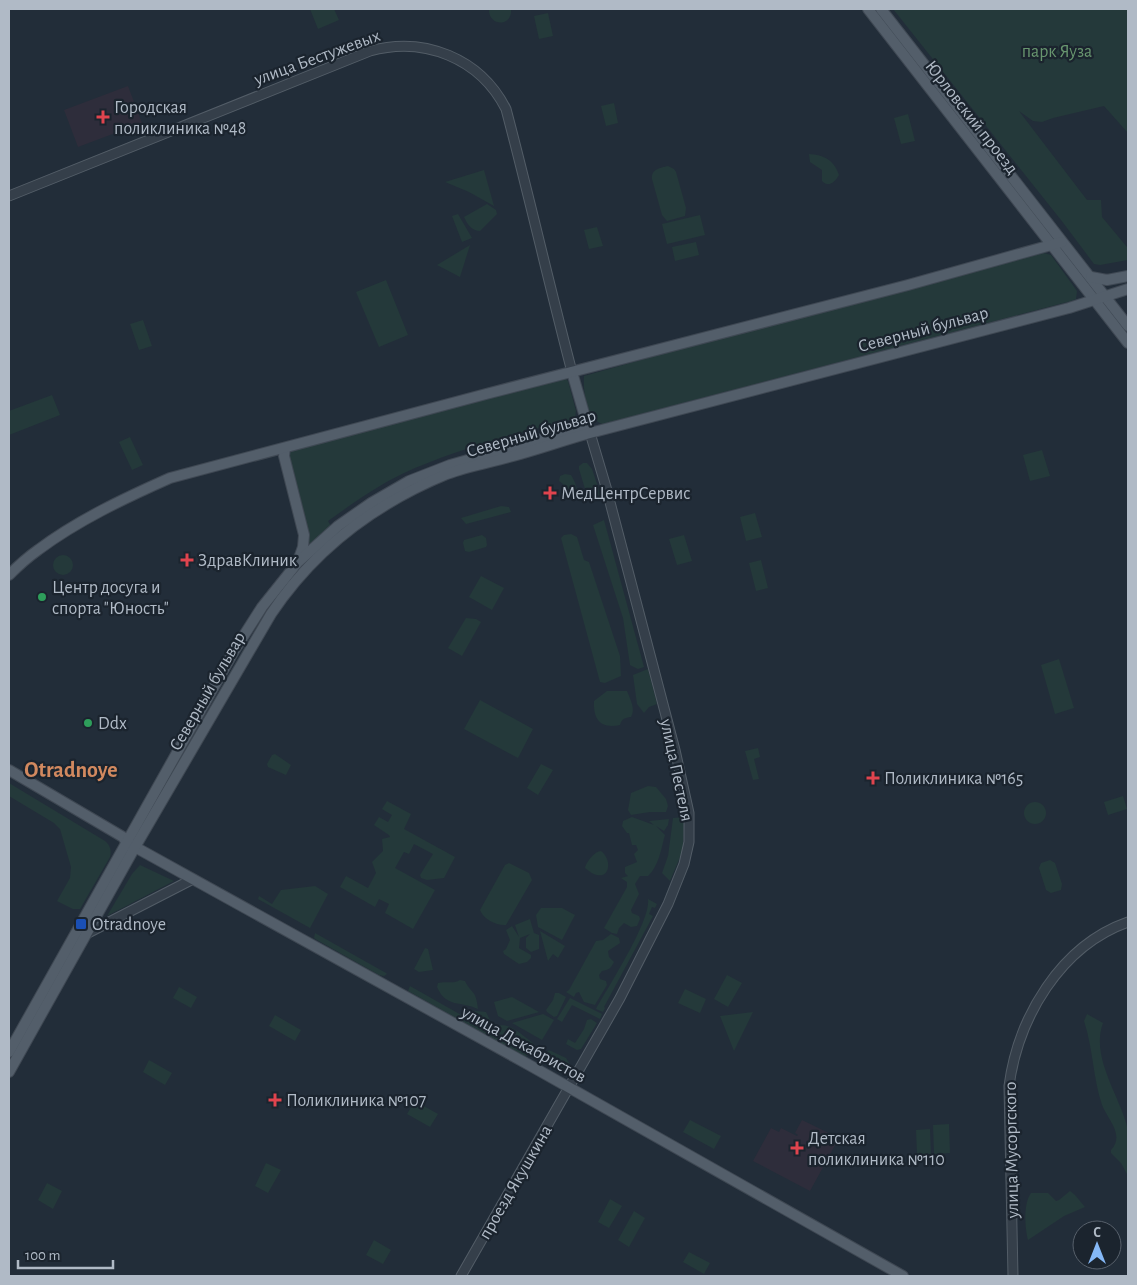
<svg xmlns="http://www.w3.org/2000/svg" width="1137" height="1285" viewBox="0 0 1137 1285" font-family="'Alegreya Sans',sans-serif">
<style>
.medical{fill:#2e2d3b}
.green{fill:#24393a}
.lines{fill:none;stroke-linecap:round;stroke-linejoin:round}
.minor-casing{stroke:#535d67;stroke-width:11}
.major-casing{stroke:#3f4853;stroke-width:12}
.minor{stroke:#353f4a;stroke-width:9}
.major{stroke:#535e6a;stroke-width:10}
.health-dot{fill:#e0444e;stroke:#1b242e;stroke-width:2}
.leisure-dot{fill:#2e9e5b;stroke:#1b242e;stroke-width:2}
.transit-dot{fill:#1a4fb4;stroke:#1b242e;stroke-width:2}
.labels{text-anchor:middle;stroke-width:4.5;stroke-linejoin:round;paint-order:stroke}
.park-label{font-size:18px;fill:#68966f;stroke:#1b242e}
.street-label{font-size:18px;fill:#b0bac6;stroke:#1b242e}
.poi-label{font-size:18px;fill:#b0bac6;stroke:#1b242e;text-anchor:start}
.district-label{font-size:22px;font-weight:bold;fill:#d2895f;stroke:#1b242e}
</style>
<rect width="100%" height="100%" fill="#222d39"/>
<g class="medical">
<path d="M128 86 142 123 78 147 64 110Z"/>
<path d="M802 1120 839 1138 810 1191 753 1161 771 1128 779 1132 781 1128 797 1136 798 1135 795 1133Z"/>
</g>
<g class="green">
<path d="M310 9H334L339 20 318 29Z"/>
<path d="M489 9H511C513 27 488 27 489 9Z"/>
<path d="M893 9H1128V133L1104 106 1053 118 1042 122 1033 121 1019 111 1087 200H1101L1102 217 1127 247H1128V260L1100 265 1094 264 1061 220Z"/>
<path d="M548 13 553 36 539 39 534 16Z"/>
<path d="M614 103 618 123 606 126 601 106Z"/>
<path d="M908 114 915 141 901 144 894 118Z"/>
<path d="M809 154C824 155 834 160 839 175 835 182 829 188 822 181V170L810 162Z"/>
<path d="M668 166 674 169 676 172 686 208 685 216 667 221 662 215 652 179C651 169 660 168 668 166Z"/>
<path d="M484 170 494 206 469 192 445 182Z"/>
<path d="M487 204 496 210 497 214 480 231C472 231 467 224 464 217Z"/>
<path d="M458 214 472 238 462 242 452 216Z"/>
<path d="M700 215 705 235 667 244 662 224Z"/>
<path d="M597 227 603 246 589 249 584 230Z"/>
<path d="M696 242 699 255 675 261 672 247Z"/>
<path d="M470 245 460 277 437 265Z"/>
<path d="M1044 253 1051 255 1077 291 1076 299 1071 301 603 424C586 420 583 390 584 376L815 311Z"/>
<path d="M386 280 408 335 379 347 356 292Z"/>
<path d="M143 320 152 346 139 350 130 324Z"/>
<path d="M565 378 568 381 576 411 575 418 572 419C515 435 456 449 402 474 375 487 352 504 328 521L332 528 310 546 288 457 292 450Z"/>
<path d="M52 395 60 415 9 435V411Z"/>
<path d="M130 437 143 465 132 470 119 442Z"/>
<path d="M1042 450 1050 476 1030 481 1023 455Z"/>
<path d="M583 463H587L592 469 601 496 592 500 588 499 579 469V466Z"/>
<path d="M565 474 571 475C575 481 579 492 577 498L572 499 569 490H565L563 484 559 481 560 476Z"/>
<path d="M501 506 509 507 511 512 466 524 461 518Z"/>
<path d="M755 513 762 537 746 541 740 517Z"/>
<path d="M604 520 644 667 638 669 630 665 623 618 593 525Z"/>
<path d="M571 534 577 537 584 560 589 562 620 656 621 676 605 683 600 682 561 538 564 535Z"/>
<path d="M482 535 486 538 487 545 486 547 469 552 465 551 463 543 464 540Z"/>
<path d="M684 535 692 561 677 565 669 539Z"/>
<circle cx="63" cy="565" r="10"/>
<path d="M761 560 768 588 756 591 749 563Z"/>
<path d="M481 576 504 588 492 610 469 597Z"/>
<path d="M466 618 476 619 481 622 462 656 448 648Z"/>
<path d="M1059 659 1074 708 1055 714 1041 665Z"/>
<path d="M648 669 657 704 649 707 644 713 637 704 633 675Z"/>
<path d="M607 691H627C630 699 636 709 631 717 625 718 622 718 620 725 601 729 593 720 594 701Z"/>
<path d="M480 700 533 729 518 758 464 729Z"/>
<path d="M758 748 760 757 754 759 759 779 753 780 745 751Z"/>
<path d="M275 754 291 765 286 775 268 767 267 764 272 755Z"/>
<path d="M541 764 553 770 538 795 527 788Z"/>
<path d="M9 783 105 841C110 845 112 851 110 857L80 909H73L57 901 70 878 71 867 60 829 54 823 9 796Z"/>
<path d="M648 786 656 787 666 799 668 806 666 812H650L631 815 628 810 631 793Z"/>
<path d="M1123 796 1127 809 1108 815 1104 802Z"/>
<path d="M387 801 411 814 404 829 455 857 444 878 427 880 421 878 420 875 433 854 414 844 409 854 404 852 395 868 435 890 413 929 385 913 389 904 379 899 375 907 340 887 346 876 368 888 376 873 372 862 383 851 382 839 390 837 389 835 374 825 379 817 388 822 392 815 382 809Z"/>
<circle cx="1035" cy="813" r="11"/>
<path d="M632 817 654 825 649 821 669 819 668 825 664 831 656 826 665 835C661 849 659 866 648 876H640L635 884 639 894 631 910 632 913 639 916 640 919 637 926 631 927 624 923 619 928 617 934 612 933 604 928 627 887V882L621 878 628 876 625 873V867L637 862 634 854 638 850 636 845H632L629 833H627L622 826 623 821Z"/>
<path d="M684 817 683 850 670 881 662 873 668 856 673 818Z"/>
<path d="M601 851C615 862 608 888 585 868 586 862 595 851 601 851Z"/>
<path d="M1050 860 1055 863 1062 884 1061 890 1051 893 1046 890 1039 868 1041 863Z"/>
<path d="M509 863 529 873 532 880 506 925C497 926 483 919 480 910L505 865Z"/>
<path d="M140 865 174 881 107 916 132 874Z"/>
<path d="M315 886 328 894 310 928 258 899 259 896 272 904 281 890Z"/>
<path d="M648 899 657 904 655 908 652 907 649 914 653 916 604 1007 605 1008 603 1012 596 1009C608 987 651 921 648 899Z"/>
<path d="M541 908H562L575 915 562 940 538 927 536 915Z"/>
<path d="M530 919 534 933 539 935V949L531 952 526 948V938L530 934 520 938 519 948 531 955V958L527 962 519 964 504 954 503 951 506 949 510 940 506 930 512 926 519 937 515 925Z"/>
<path d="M540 931 565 946 558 958 553 954 548 961Z"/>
<path d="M315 933 386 973 387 974 384 976 379 975 317 940 314 938Z"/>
<path d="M611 934 619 938 620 943 608 951 609 957 614 962C611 968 609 970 602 971L599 975 600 979 606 981 607 985 596 1003 595 1005 584 1002 579 992 576 993 574 997 566 992 569 990 596 941 603 940Z"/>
<path d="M425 948 428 949 433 970 419 972 414 969Z"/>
<path d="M727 975 742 983 728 1007 714 999Z"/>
<path d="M460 980 465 981C472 995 476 989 478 1009 461 1001 446 1008 437 987L438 983C445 981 454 984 460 980Z"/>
<path d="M410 986 463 1016 464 1011 467 1010 486 1012 494 1028 492 1032 495 1034 496 1027C508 1020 523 1036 533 1043L535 1045 534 1048 528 1052 526 1057 408 991Z"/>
<path d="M179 987 197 997 191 1008 173 998Z"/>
<path d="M685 989 706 999 700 1013 678 1003Z"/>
<path d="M555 993H559L566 997 557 1016 554 1017 547 1012 546 1010 553 1000Z"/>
<path d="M512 997 539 1012 507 1021 498 1016 494 1002Z"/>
<path d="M570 998 602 1014 600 1019 572 1005 562 1022 557 1019Z"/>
<path d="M753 1012 734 1051 720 1016Z"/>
<path d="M543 1014 554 1020 542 1040 512 1023Z"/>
<path d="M1087 1014 1103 1023C1090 1058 1121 1097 1128 1130 1131 1144 1128 1162 1128 1176L1121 1163 1111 1153V1150C1125 1135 1108 1120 1102 1105 1093 1078 1093 1048 1084 1021Z"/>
<path d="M275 1015 301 1030 295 1041 269 1026Z"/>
<path d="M591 1019 597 1023 581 1049 577 1050 566 1044 568 1039 575 1043 584 1029 587 1020Z"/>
<path d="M549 1050 566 1058 571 1066 565 1071 557 1066 554 1061H546L544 1055Z"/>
<path d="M149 1060 172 1073 165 1085 143 1072Z"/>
<path d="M415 1101 438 1114 430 1127 407 1114Z"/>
<path d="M690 1120 721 1136 714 1149 683 1132Z"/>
<path d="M949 1124 950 1153 934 1154 933 1125Z"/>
<path d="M930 1129 931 1154H917L916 1130Z"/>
<path d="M266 1163 281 1170 268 1193 255 1186Z"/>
<path d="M47 1183 62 1191 53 1209 38 1200Z"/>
<path d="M1070 1191 1075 1195 1085 1207 1064 1216 1028 1240C1025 1227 1023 1204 1031 1193H1048L1056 1201 1059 1200Z"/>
<path d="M610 1199 622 1206 609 1228 598 1222Z"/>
<path d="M634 1211 645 1218 629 1247 618 1240Z"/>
<path d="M374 1240 391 1250 383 1264 366 1255Z"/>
<path d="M689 1252 710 1263 704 1274 683 1262Z"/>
</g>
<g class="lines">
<defs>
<g id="minor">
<path d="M9 196 370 51C424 36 480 58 506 109 529 196 549 284 572 372"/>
<path d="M86 934 193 879"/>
<path d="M461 1276 620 998 668 904 684 864 689 842V813L675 750 606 487 590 433"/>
<path d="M1013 1276 1009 1086C1018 1018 1060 946 1128 922"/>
</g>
<g id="major">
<path d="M868 9 1128 343"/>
<path d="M881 9 1128 326"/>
<path d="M1091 277 1107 280 1128 276"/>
<path d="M572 372 589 431"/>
<path d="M285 448 284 456 304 535 303 547 298 561"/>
<path d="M9 575C18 566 28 557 38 550 78 520 125 498 170 478L486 394 908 285 1062 242"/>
<path d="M9 770 123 837 127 843 135 847 531 1066 903 1276"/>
<path d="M9 1052 234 651 262 607 298 562 338 526 371 503 409 481 450 465 588 426"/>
<path d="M9 1072 135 847 271 614C315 548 374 504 447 474 468 466 492 462 513 456 539 449 564 440 590 433L1069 308 1128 289"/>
</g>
</defs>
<use href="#minor" class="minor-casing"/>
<use href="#major" class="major-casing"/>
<use href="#minor" class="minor"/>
<use href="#major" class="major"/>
</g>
<g class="health-dot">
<path d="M100.5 109.5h5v5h5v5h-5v5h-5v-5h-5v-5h5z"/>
<path d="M547.5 485.5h5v5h5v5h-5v5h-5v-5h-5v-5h5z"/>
<path d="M184.5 552.5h5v5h5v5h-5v5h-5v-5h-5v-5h5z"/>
<path d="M870.5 770.5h5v5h5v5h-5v5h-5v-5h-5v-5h5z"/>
<path d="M272.5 1092.5h5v5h5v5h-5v5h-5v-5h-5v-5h5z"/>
<path d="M794.5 1140.5h5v5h5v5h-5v5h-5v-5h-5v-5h5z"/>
</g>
<g class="leisure-dot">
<circle cx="42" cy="597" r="5"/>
<circle cx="88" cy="723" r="5"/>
</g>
<rect class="transit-dot" x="75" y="918" width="12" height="12" rx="2.5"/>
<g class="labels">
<g class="park-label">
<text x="1057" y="57">парк Яуза</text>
</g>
<g class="street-label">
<text transform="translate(317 57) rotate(-20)" y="6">улица Бестужевых</text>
<text transform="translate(972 117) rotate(52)" y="6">Юрловский проезд</text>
<text transform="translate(923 329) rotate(-15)" y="6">Северный бульвар</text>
<text transform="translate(531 433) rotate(-16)" y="6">Северный бульвар</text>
<text transform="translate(207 691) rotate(-60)" y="6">Северный бульвар</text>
<text transform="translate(677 770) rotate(78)" y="6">улица Пестеля</text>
<text transform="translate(524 1044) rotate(29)" y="6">улица Декабристов</text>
<text transform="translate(1011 1150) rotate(-91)" y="6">улица Мусоргского</text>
<text transform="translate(515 1182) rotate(-60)" y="6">проезд Якушкина</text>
</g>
<g class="poi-label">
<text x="114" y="113">Городская<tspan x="114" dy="21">поликлиника №48</tspan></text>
<text x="561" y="499">МедЦентрСервис</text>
<text x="198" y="566">ЗдравКлиник</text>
<text x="52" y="593">Центр досуга и<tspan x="52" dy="21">спорта "Юность"</tspan></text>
<text x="98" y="729">Ddx</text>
<text x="884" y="784">Поликлиника №165</text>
<text x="92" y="930">Otradnoye</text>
<text x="286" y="1106">Поликлиника №107</text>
<text x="808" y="1144">Детская<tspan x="808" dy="21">поликлиника №110</tspan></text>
</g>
<g class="district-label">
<text x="71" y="777">Otradnoye</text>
</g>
</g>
<rect width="1137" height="1285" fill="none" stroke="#b0bac6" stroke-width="20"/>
<g transform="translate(1097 1245)"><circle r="24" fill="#1b242e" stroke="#57606b"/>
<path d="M0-4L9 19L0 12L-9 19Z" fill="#85b8f6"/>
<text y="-8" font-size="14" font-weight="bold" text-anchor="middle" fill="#b0bac6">С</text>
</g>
<path d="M18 1260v8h95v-8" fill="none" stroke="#b0bac6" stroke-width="2.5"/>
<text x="25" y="1260" font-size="15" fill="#b0bac6" stroke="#1b242e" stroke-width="4" paint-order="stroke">100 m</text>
</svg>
